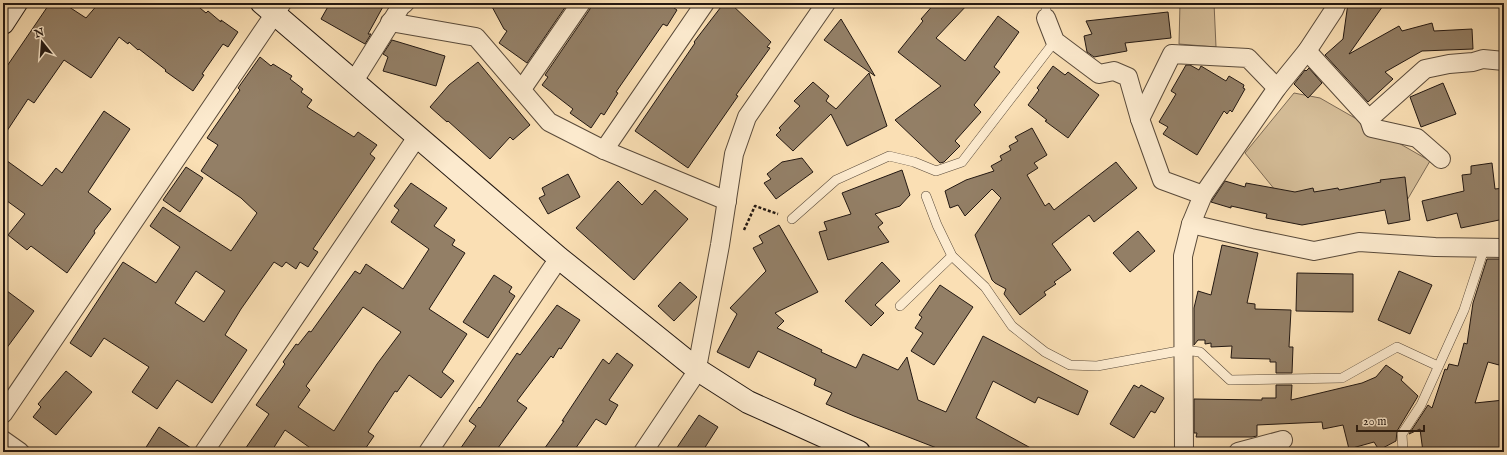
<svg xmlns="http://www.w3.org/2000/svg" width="1507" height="455" viewBox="0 0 1507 455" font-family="'IM FELL English',serif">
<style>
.green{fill:#d5bd98;stroke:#7c6a55}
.building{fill:#937f66;stroke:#231812;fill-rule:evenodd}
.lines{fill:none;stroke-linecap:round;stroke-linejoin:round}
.lane-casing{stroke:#594a3a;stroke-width:10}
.street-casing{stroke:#594a3a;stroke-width:20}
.secondary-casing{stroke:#231812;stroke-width:24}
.path{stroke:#231812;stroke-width:2.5;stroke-dasharray:3 2;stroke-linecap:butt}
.lane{stroke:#fceace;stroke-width:9}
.street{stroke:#fceace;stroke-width:18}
.secondary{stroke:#fceace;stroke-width:22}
</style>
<rect width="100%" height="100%" fill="#fadfb4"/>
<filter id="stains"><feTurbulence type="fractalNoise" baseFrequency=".005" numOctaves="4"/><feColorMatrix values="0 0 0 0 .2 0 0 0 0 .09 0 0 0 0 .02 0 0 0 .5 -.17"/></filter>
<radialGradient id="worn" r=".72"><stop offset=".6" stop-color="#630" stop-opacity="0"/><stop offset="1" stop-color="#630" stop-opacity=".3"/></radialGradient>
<g class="green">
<path d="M1180 3H1214L1216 47 1179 44Z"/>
<path d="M1294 93 1320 98 1430 161 1406 202 1297 217 1245 153Z"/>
</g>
<g class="building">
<path d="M50 3H63L86 18 99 3H194L206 13 208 11 221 22V20L238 32 228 47 223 44 202 74 204 75 193 91 165 71 166 70 139 49 138 50 129 42 128 44 119 37 91 78 64 60 34 103 28 99 3 137V72Z"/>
<path d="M330 3H385L368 34H371L365 44 321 19Z"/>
<path d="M490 3H568L527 63 499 43 507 31 504 29Z"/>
<path d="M591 3H667L677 10 667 26 663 24 616 92 618 93 604 115 601 113 591 128 570 113 573 109 542 85 548 77 545 75 590 9Z"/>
<path d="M724 3H730L771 42 767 47 770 48 736 95 738 96 688 168 635 131 695 43 694 42Z"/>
<path d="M935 3H969L936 38 965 61 998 16 1019 32 994 67 1000 72 974 105 981 112 955 141 960 146 944 162 940 163 895 120 941 86 898 52 923 21 921 19Z"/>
<path d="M1348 3H1385L1349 54 1399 26 1402 31 1432 23 1434 31 1472 29 1473 49 1422 51 1385 72 1393 79 1368 102 1325 55 1343 39Z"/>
<path d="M1168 12 1171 38 1125 43 1127 51 1094 57 1087 52 1084 36 1092 34 1086 21Z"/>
<path d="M841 19 875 76 824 40Z"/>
<path d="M392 40 445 56 436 86 383 71 388 57 383 54Z"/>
<path d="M260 57 271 66 273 64 292 76 290 79 303 89 301 92 312 100 307 107 354 137 358 132 377 145 370 154 375 158 313 249 318 252 308 267 300 262 296 269 286 262 282 267 274 262 241 309 225 335 247 350 212 403 177 380 157 409 132 392 149 367 104 338 91 357 70 343 123 262 156 283 180 247 150 226 163 207 231 251 257 213 241 198 201 171 218 145 207 138 240 90 238 88ZM196 271 225 291 204 322 175 303Z"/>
<path d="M478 62 530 125 513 140 510 137 490 159 448 121 447 122 430 107 449 85Z"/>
<path d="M1186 65H1190L1199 70 1201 66 1226 81 1229 76 1244 85 1243 88 1245 89 1232 112 1230 110 1227 114 1224 111 1197 155 1163 134 1168 127 1159 122 1176 94 1171 91Z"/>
<path d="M1053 66 1065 75 1068 72 1099 95 1068 138 1045 121 1047 120 1028 105 1039 90 1037 88Z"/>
<path d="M1309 68 1322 83 1308 98 1294 84 1305 70 1306 71Z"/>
<path d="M869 73 887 126 847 146 831 114 793 151 776 135 781 130 779 128 800 106 794 101 813 82 829 96 826 101 836 109Z"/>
<path d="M1443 83 1456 114 1421 127 1410 97Z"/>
<path d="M104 111 130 129 88 192 111 209 94 231 95 233 67 273 31 246 27 250 8 235 25 214 3 198V158L42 186 56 168 62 173Z"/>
<path d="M1032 128 1047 155 1034 163 1038 168 1027 175 1045 206 1049 203 1054 210 1116 162 1137 188 1094 222 1089 215 1052 244 1071 270 1054 282 1056 284 1044 292 1046 295 1020 315 1004 294 1006 289 995 283 992 280 975 235 1001 198 992 189 965 216 958 205 950 208 945 191 966 180 994 171 991 166 1002 160 1000 156 1011 150 1009 146 1018 141 1015 137Z"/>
<path d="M802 158 813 172 776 199 764 183 771 179 767 174 782 162Z"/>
<path d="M1492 163 1495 189 1504 188V219L1461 228 1457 213 1427 221 1422 201 1464 191 1462 175 1471 174V166Z"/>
<path d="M186 167 203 178 180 212 163 200Z"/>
<path d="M902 170 910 195 900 206 875 214 883 223 878 227 889 242 828 260 819 232 827 230 824 222 851 214 842 193Z"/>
<path d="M568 174 580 197 548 214 539 198 545 195 542 188Z"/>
<path d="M1405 177 1410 220 1388 224 1385 210 1302 225 1266 218 1267 214 1231 206V208L1211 202 1225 181 1245 187 1246 183 1295 192 1313 188 1314 192 1338 188 1339 190 1381 182 1380 180Z"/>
<path d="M618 181 642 205 655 190 688 219 634 280 576 228Z"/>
<path d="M411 183 447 208 434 226 455 240 452 245 465 253 429 309 467 334 442 372 454 381 441 398 409 375 397 392 395 391 368 432 374 436 363 452H316L285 430 271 452H243L269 414 256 405 285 364 283 362 296 344 298 345 309 331 311 332 355 271 360 274 366 264 403 289 429 249 391 222 399 210 394 206ZM363 307 401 332 377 364 334 431 298 407 310 390 306 386Z"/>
<path d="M779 225 818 292 775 313 784 321 777 328 822 350 821 352 856 368 863 354 898 370 907 357 918 400 946 412 983 336 1088 391 1078 415 1038 397 1035 403 993 381 976 418 1038 452H947L854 416 826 404 832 393 814 385 816 379 758 351 749 368 717 352 737 314 730 308 766 271 753 248 763 243 759 236Z"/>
<path d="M1138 231 1155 251 1130 272 1113 253Z"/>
<path d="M1222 245 1258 253 1247 303 1255 304V309L1291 310 1289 347H1293L1292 373H1276V362H1270V359L1231 358 1232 346 1211 347V343L1205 344V340H1198L1194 345V308L1198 291 1211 295Z"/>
<path d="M1487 259H1504V348L1499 365 1488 362 1475 403 1504 400V452H1483L1482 448 1457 452H1423L1420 429 1409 434 1428 405 1432 408 1445 369 1447 370 1449 364 1458 366 1464 343 1467 344 1473 303Z"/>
<path d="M882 262 900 281 875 305 884 313 871 326 845 301Z"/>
<path d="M1399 271 1432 285 1410 334 1378 320Z"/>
<path d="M1297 273 1353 274V312L1296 311Z"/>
<path d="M494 275 512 287 509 292 515 296 488 338 463 322Z"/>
<path d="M680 282 697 297 674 321 658 306Z"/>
<path d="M940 285 973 307 934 365 911 351 923 333 915 328 922 317 919 315Z"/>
<path d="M3 288 34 311 3 353Z"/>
<path d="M557 305 580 320 561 349 559 348 553 358 551 356 517 401 527 408 495 452H458L476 426 469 421 479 407 480 408 517 353 520 355Z"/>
<path d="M617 353 633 365 609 400 618 405 606 425 596 419 573 452H542L564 421H562L603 359 609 364Z"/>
<path d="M1386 365 1403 377 1401 380 1418 396 1397 431 1396 441 1379 450 1374 442 1349 449 1343 425 1323 429 1322 422 1257 425V436L1252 437H1196L1197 433H1194V399L1262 400V398H1276V385H1292L1291 400 1362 383 1376 377Z"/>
<path d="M66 371 92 392 56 435 33 417 41 407 38 404Z"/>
<path d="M1134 385 1139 388 1141 385 1164 398 1155 413 1151 411 1134 438 1110 424Z"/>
<path d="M699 415 718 427 702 452H674Z"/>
<path d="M159 427 194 450V452H143Z"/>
</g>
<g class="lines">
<defs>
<g id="lane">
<path d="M1046 3V18"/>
<path d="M926 196 937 225 952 256 985 287 1012 326 1045 352 1070 365 1097 366 1184 350 1200 352 1230 380 1342 378 1397 347 1438 366"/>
<path d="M792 219 836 180 889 156 914 162 936 171 962 162 1055 41"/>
<path d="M900 306 952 256"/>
<path d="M1403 452 1402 434 1421 405 1464 310 1484 249"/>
</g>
<g id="street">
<path d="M1046 18 1055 41 1099 74 1114 71 1128 77 1140 119 1162 180 1203 195"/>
<path d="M390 22 476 37 549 122 604 150 727 201"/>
<path d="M1307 51 1369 119 1372 128 1417 138 1441 159"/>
<path d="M354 81 401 6 405 3"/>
<path d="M522 89 581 3"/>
<path d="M1140 119 1172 54 1248 58 1277 88"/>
<path d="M1369 119 1425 69 1449 64 1473 62 1483 59 1504 61"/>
<path d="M604 150 705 3"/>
<path d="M1191 224 1251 238 1314 251 1359 242 1435 247 1504 248"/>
<path d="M697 368 720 245 734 154 747 117 826 3"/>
<path d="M3 414 282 3"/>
<path d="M3 440 20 452"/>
<path d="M204 452 417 137"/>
<path d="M428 452 559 258"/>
<path d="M643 452 698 370"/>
<path d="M1184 452 1183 256 1191 224 1203 195 1277 88 1307 51 1334 10 1337 3"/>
<path d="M1238 452 1283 440"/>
</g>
<g id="secondary">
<path d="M262 3 559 258 698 370 748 402 859 452"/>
<path d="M3 23 16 3"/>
</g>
</defs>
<use href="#lane" class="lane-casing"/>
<use href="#street" class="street-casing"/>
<use href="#secondary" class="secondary-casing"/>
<path class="path" d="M744 230 755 206 778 214"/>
<use href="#lane" class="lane"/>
<use href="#street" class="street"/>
<use href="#secondary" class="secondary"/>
</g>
<rect width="1507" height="455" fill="none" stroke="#fadfb4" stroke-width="16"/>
<rect x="4" y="4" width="1499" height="447" fill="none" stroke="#231812" stroke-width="2"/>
<rect x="8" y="8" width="1491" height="439" fill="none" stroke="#231812"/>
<g transform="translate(42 42) rotate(343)" stroke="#fceace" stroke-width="3" paint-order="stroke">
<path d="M0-3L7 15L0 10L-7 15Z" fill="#231812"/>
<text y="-6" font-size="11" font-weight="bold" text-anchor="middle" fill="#231812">N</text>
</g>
<path d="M1357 425v6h67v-6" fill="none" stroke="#231812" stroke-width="2"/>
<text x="1363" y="425" font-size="12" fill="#231812" stroke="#fceace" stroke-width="3" paint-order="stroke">20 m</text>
<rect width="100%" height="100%" filter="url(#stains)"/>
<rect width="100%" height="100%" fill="url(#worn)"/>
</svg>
